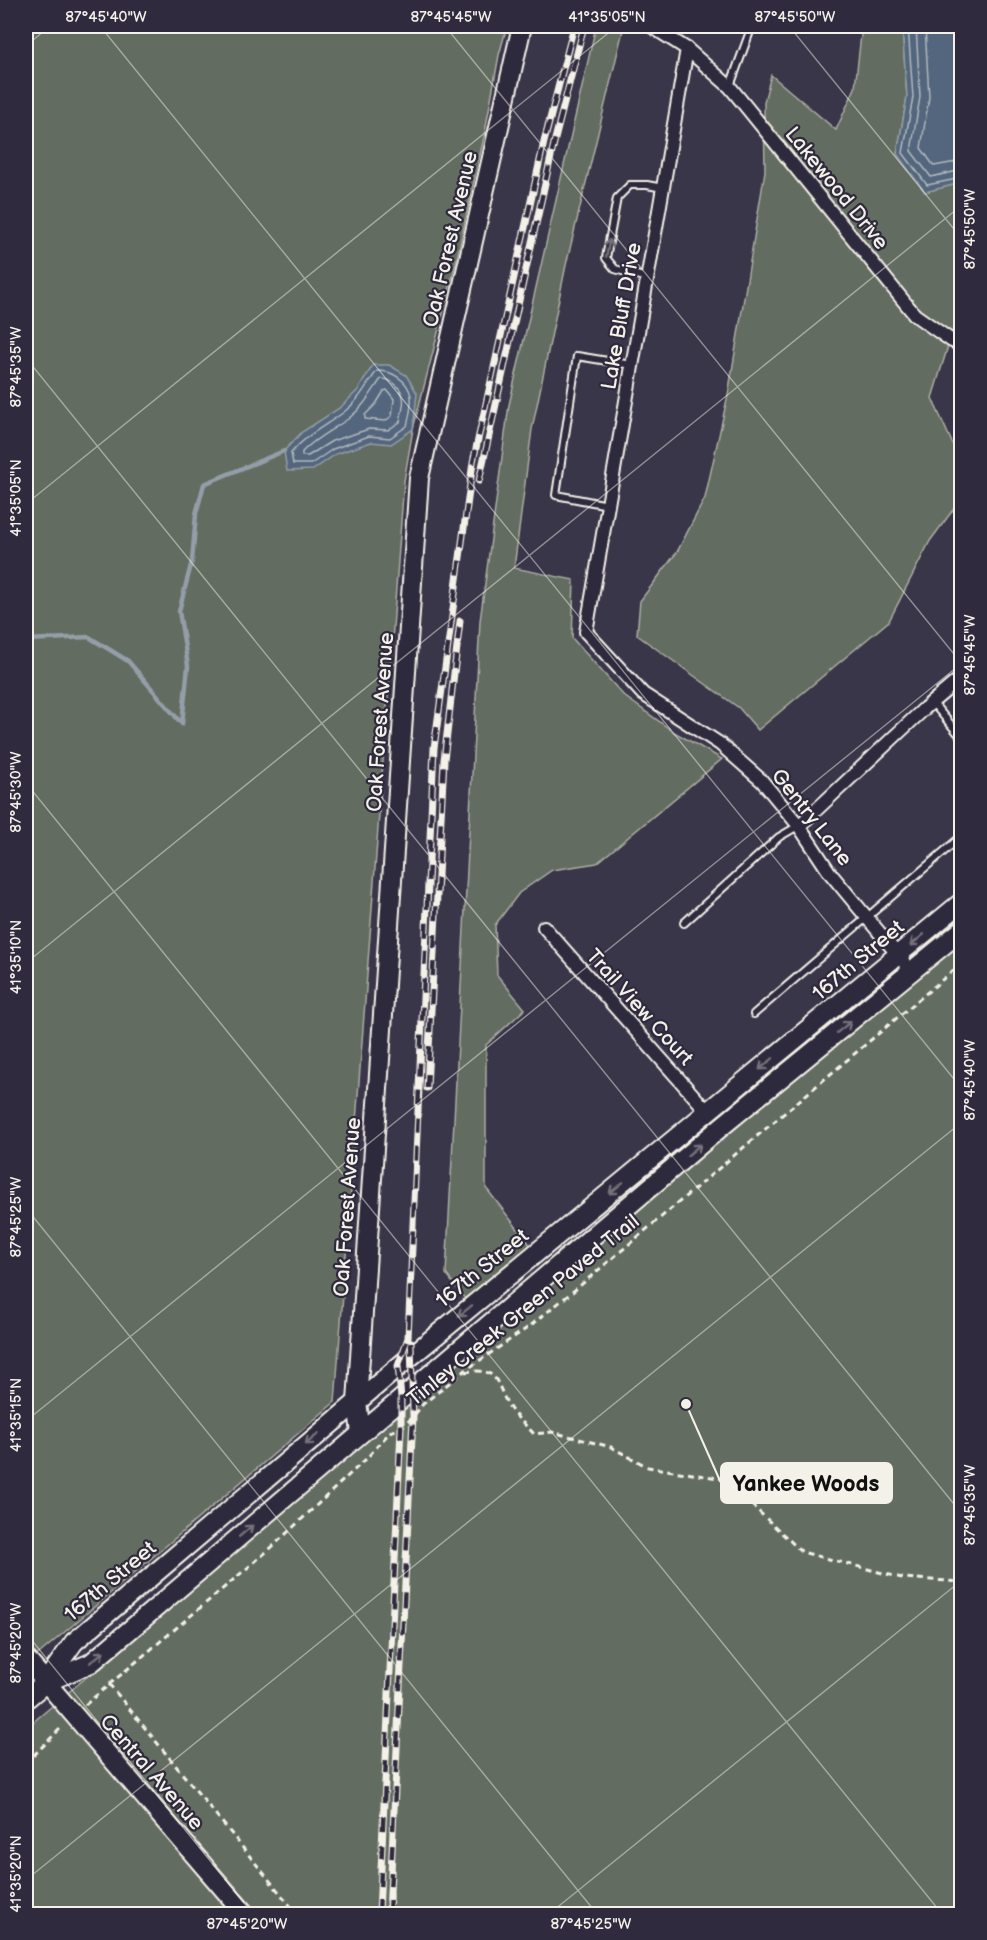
<svg xmlns="http://www.w3.org/2000/svg" width="987" height="1940" viewBox="0 0 987 1940" font-family="'Balsamiq Sans',sans-serif">
<style>
.green{fill:#636c60;stroke:#acaea4;stroke-width:1.5}
.water{fill:#52667d;stroke:#939ea8;stroke-width:1.5}
.lines{fill:none;stroke-linecap:round;stroke-linejoin:round}
.shore{stroke:#b3b9bd;stroke-width:1.5}
.stream{stroke:#939ea8;stroke-width:4.5}
.lane-casing{stroke:#f4f1e8;stroke-width:10}
.street-casing{stroke:#f4f1e8;stroke-width:16}
.secondary-casing{stroke:#f4f1e8;stroke-width:22}
.path{stroke:#f4f1e8;stroke-width:3;stroke-dasharray:6 4.5;stroke-linecap:butt}
.lane{stroke:#2f2a3d;stroke-width:6}
.street{stroke:#2f2a3d;stroke-width:12}
.secondary{stroke:#2f2a3d;stroke-width:18}
.rail-casing{stroke:#f4f1e8;stroke-width:7}
.rail{stroke:#2f2a3d;stroke-width:4.5;stroke-dasharray:14;stroke-linecap:butt}
.oneway{stroke:#747079}
.ticks{fill:none;stroke:#f4f1e8;stroke-width:1.5;stroke-opacity:0.45}
.labels{text-anchor:middle;stroke-width:4.5;stroke-linejoin:round;paint-order:stroke}
.street-label{font-size:21px;fill:#f4f1e8;stroke:#2f2a3d}
.leader{fill:none;stroke:#f4f1e8;stroke-width:2}
.callout-dot{fill:#f4f1e8;stroke:#2f2a3d;stroke-width:2}
.callout{fill:#f4f1e8;stroke:#f4f1e8;stroke-width:2}
.callout-label{font-size:22px;text-anchor:middle;font-weight:bold;fill:#111}
.neatline{fill:none;stroke:#f4f1e8;stroke-width:2}
.ticks-label{font-size:15px;text-anchor:middle;fill:#f4f1e8}
</style>
<rect width="100%" height="100%" fill="#3a364a"/>
<filter id="ink" filterUnits="userSpaceOnUse"><feTurbulence type="fractalNoise" baseFrequency=".0167" numOctaves="2"/><feDisplacementMap in="SourceGraphic" scale="12" xChannelSelector="R" yChannelSelector="G"/><feConvolveMatrix kernelMatrix="1 2 1 2 8 2 1 2 1" color-interpolation-filters="sRGB"/></filter>
<g filter="url(#ink)">
<g class="green">
<path d="M26 26H507L499 55 484 137 455 267 413 429 404 481 335 1402 26 1665Z"/>
<path d="M596 26H624L566 265 532 429 514 568 574 580 572 638 624 696 674 732 722 759 597 863 552 870 519 893 495 925 497 975 525 1009 486 1045V1188L531 1246 465 1299 446 1274 480 621 509 405Z"/>
<path d="M862 26H902L907 97 897 154 925 192 961 183V304L932 398 961 463V499L930 541 889 621 758 730 739 708 637 635 640 601 677 552 705 498 728 395 765 171 764 102 771 75 836 130 855 88Z"/>
<path d="M961 938V1914H26V1728L376 1433 626 1218Z"/>
</g>
<g class="water">
<path d="M902 26H961V183L925 192 897 154 907 97Z"/>
<path d="M373 365H389L406 375 417 393 413 429 391 444 371 442 336 454 313 470 287 471 284 451 302 432 341 407 358 390Z"/>
</g>
<g class="lines">
<g class="shore">
<path d="M908 26 913 97 903 153 927 185 962 178"/>
<path d="M916 26 920 97 911 151 931 177 962 170"/>
<path d="M925 26 929 97 921 148 934 166 962 161"/>
<path d="M377 371C391 370 408 380 411 396 412 404 409 418 407 426L390 438 369 436 333 449 311 464H293L291 453C308 433 324 427 344 412 359 401 366 385 377 371Z"/>
<path d="M381 379C390 378 401 387 403 397 405 403 401 415 400 422L388 430 369 429 332 441 308 456H302V452C315 438 332 430 348 419 363 408 371 393 381 379Z"/>
<path d="M387 390 394 399 392 416 385 421 365 419V415L376 404 384 391Z"/>
</g>
<path class="stream" d="M26 640 89 637 128 661 182 724 188 666 179 611 192 561 196 514 204 484 284 451"/>
<defs>
<g id="lane">
<path d="M730 86 752 26"/>
<path d="M647 278 615 269 606 258 617 198 630 185H647L663 188"/>
<path d="M608 505 556 495 577 356 632 365"/>
<path d="M932 702 962 738"/>
<path d="M684 923 779 837 798 826"/>
<path d="M754 1014 962 836"/>
</g>
<g id="street">
<path d="M651 26 687 49 730 87 915 315 952 341 962 345"/>
<path d="M687 49 586 632 643 694 720 744 762 781 799 826 830 873 912 972"/>
<path d="M799 826 925 708 962 677"/>
<path d="M544 927 708 1112"/>
</g>
<g id="secondary">
<path d="M361 1433 357 1402 419 478 522 26"/>
<path d="M26 1659 245 1914"/>
<path d="M47 1682 91 1663 721 1127 962 930"/>
<path d="M26 1699 45 1683 74 1642 160 1569 410 1357 962 902"/>
</g>
</defs>
<use href="#lane" class="lane-casing"/>
<use href="#street" class="street-casing"/>
<use href="#secondary" class="secondary-casing"/>
<g class="path">
<path d="M465 1372C499 1367 495 1381 508 1405 514 1416 526 1425 534 1434L552 1432 611 1447 648 1467 724 1479 802 1552 902 1578 962 1582"/>
<path d="M109 1684 297 1914"/>
<path d="M85 1705 271 1548 366 1459 390 1432 401 1428 413 1417 423 1404 463 1372 530 1326 576 1289 962 963"/>
<path d="M26 1763 63 1726"/>
</g>
<use href="#lane" class="lane"/>
<use href="#street" class="street"/>
<use href="#secondary" class="secondary"/>
<defs>
<g id="rail">
<path d="M479 481 554 143 584 26"/>
<path d="M427 1088 444 760 460 621"/>
<path d="M379 1914 401 1428V1398L398 1366 408 1338 434 748 473 462 544 142 574 26"/>
<path d="M389 1914 413 1417 411 1342"/>
</g>
</defs>
<use href="#rail" class="rail-casing"/>
<use href="#rail" class="rail"/>
</g>
<defs><path id="oneway-shaft" d="M-6 0H5M1.5-3L5.5 0L1.5 3" fill="none" stroke-width="1.6" stroke-linecap="round" stroke-linejoin="round" transform="scale(1.5)"/></defs>
<g class="oneway">
<use href="#oneway-shaft" transform="translate(608 248) rotate(-79)"/>
<use href="#oneway-shaft" transform="translate(917 940) rotate(140)"/>
<use href="#oneway-shaft" transform="translate(844 1027) rotate(-39)"/>
<use href="#oneway-shaft" transform="translate(766 1064) rotate(141)"/>
<use href="#oneway-shaft" transform="translate(694 1150) rotate(-40)"/>
<use href="#oneway-shaft" transform="translate(616 1188) rotate(141)"/>
<use href="#oneway-shaft" transform="translate(465 1311) rotate(141)"/>
<use href="#oneway-shaft" transform="translate(312 1439) rotate(140)"/>
<use href="#oneway-shaft" transform="translate(246 1531) rotate(-40)"/>
<use href="#oneway-shaft" transform="translate(97 1657) rotate(-39)"/>
</g>
</g>
<path class="ticks" d="M100 26 962 1089M445 26 962 664M789 26 962 239M26 46 50 26M26 358 962 1514M26 504 617 26M26 783 942 1914M26 963 962 205M26 1208 597 1914M26 1421 962 663M26 1633 253 1914M26 1880 962 1122M549 1914 962 1580"/>
<g class="labels">
<g class="street-label">
<text transform="translate(837 188) rotate(51)" y="7">Lakewood Drive</text>
<text transform="translate(450 239) rotate(-77)" y="7">Oak Forest Avenue</text>
<text transform="translate(621 316) rotate(-80)" y="7">Lake Bluff Drive</text>
<text transform="translate(380 722) rotate(-86)" y="7">Oak Forest Avenue</text>
<text transform="translate(812 817) rotate(52)" y="7">Gentry Lane</text>
<text transform="translate(858 960) rotate(-40)" y="7">167th Street</text>
<text transform="translate(640 1007) rotate(48)" y="7">Trail View Court</text>
<text transform="translate(347 1207) rotate(-86)" y="7">Oak Forest Avenue</text>
<text transform="translate(482 1268) rotate(-39)" y="7">167th Street</text>
<text transform="translate(523 1310) rotate(-39)" y="7">Tinley Creek Green Paved Trail</text>
<text transform="translate(110 1581) rotate(-40)" y="7">167th Street</text>
<text transform="translate(152 1772) rotate(49)" y="7">Central Avenue</text>
</g>
</g>
<path class="leader" d="M686 1404L721 1483"/>
<circle class="callout-dot" cx="686" cy="1404" r="6"/>
<rect class="callout" x="721" y="1463" width="171" height="40" rx="6"/>
<g class="callout-label">
<text x="806" y="1491">Yankee Woods</text>
</g>
<rect width="987" height="1940" fill="none" stroke="#2f2a3d" stroke-width="66"/>
<rect x="33" y="33" width="921" height="1874" class="neatline"/>
<g class="ticks-label">
<text x="106" y="22">87°45'40"W</text>
<text x="451" y="22">87°45'45"W</text>
<text x="607" y="22">41°35'05"N</text>
<text x="795" y="22">87°45'50"W</text>
<text transform="translate(970 229) rotate(-90)" y="5">87°45'50"W</text>
<text transform="translate(16 367) rotate(-90)" y="5">87°45'35"W</text>
<text transform="translate(16 498) rotate(-90)" y="5">41°35'05"N</text>
<text transform="translate(970 655) rotate(-90)" y="5">87°45'45"W</text>
<text transform="translate(16 792) rotate(-90)" y="5">87°45'30"W</text>
<text transform="translate(16 957) rotate(-90)" y="5">41°35'10"N</text>
<text transform="translate(970 1080) rotate(-90)" y="5">87°45'40"W</text>
<text transform="translate(16 1217) rotate(-90)" y="5">87°45'25"W</text>
<text transform="translate(16 1415) rotate(-90)" y="5">41°35'15"N</text>
<text transform="translate(970 1505) rotate(-90)" y="5">87°45'35"W</text>
<text transform="translate(16 1643) rotate(-90)" y="5">87°45'20"W</text>
<text transform="translate(16 1874) rotate(-90)" y="5">41°35'20"N</text>
<text x="247" y="1929">87°45'20"W</text>
<text x="591" y="1929">87°45'25"W</text>
</g>
</svg>
